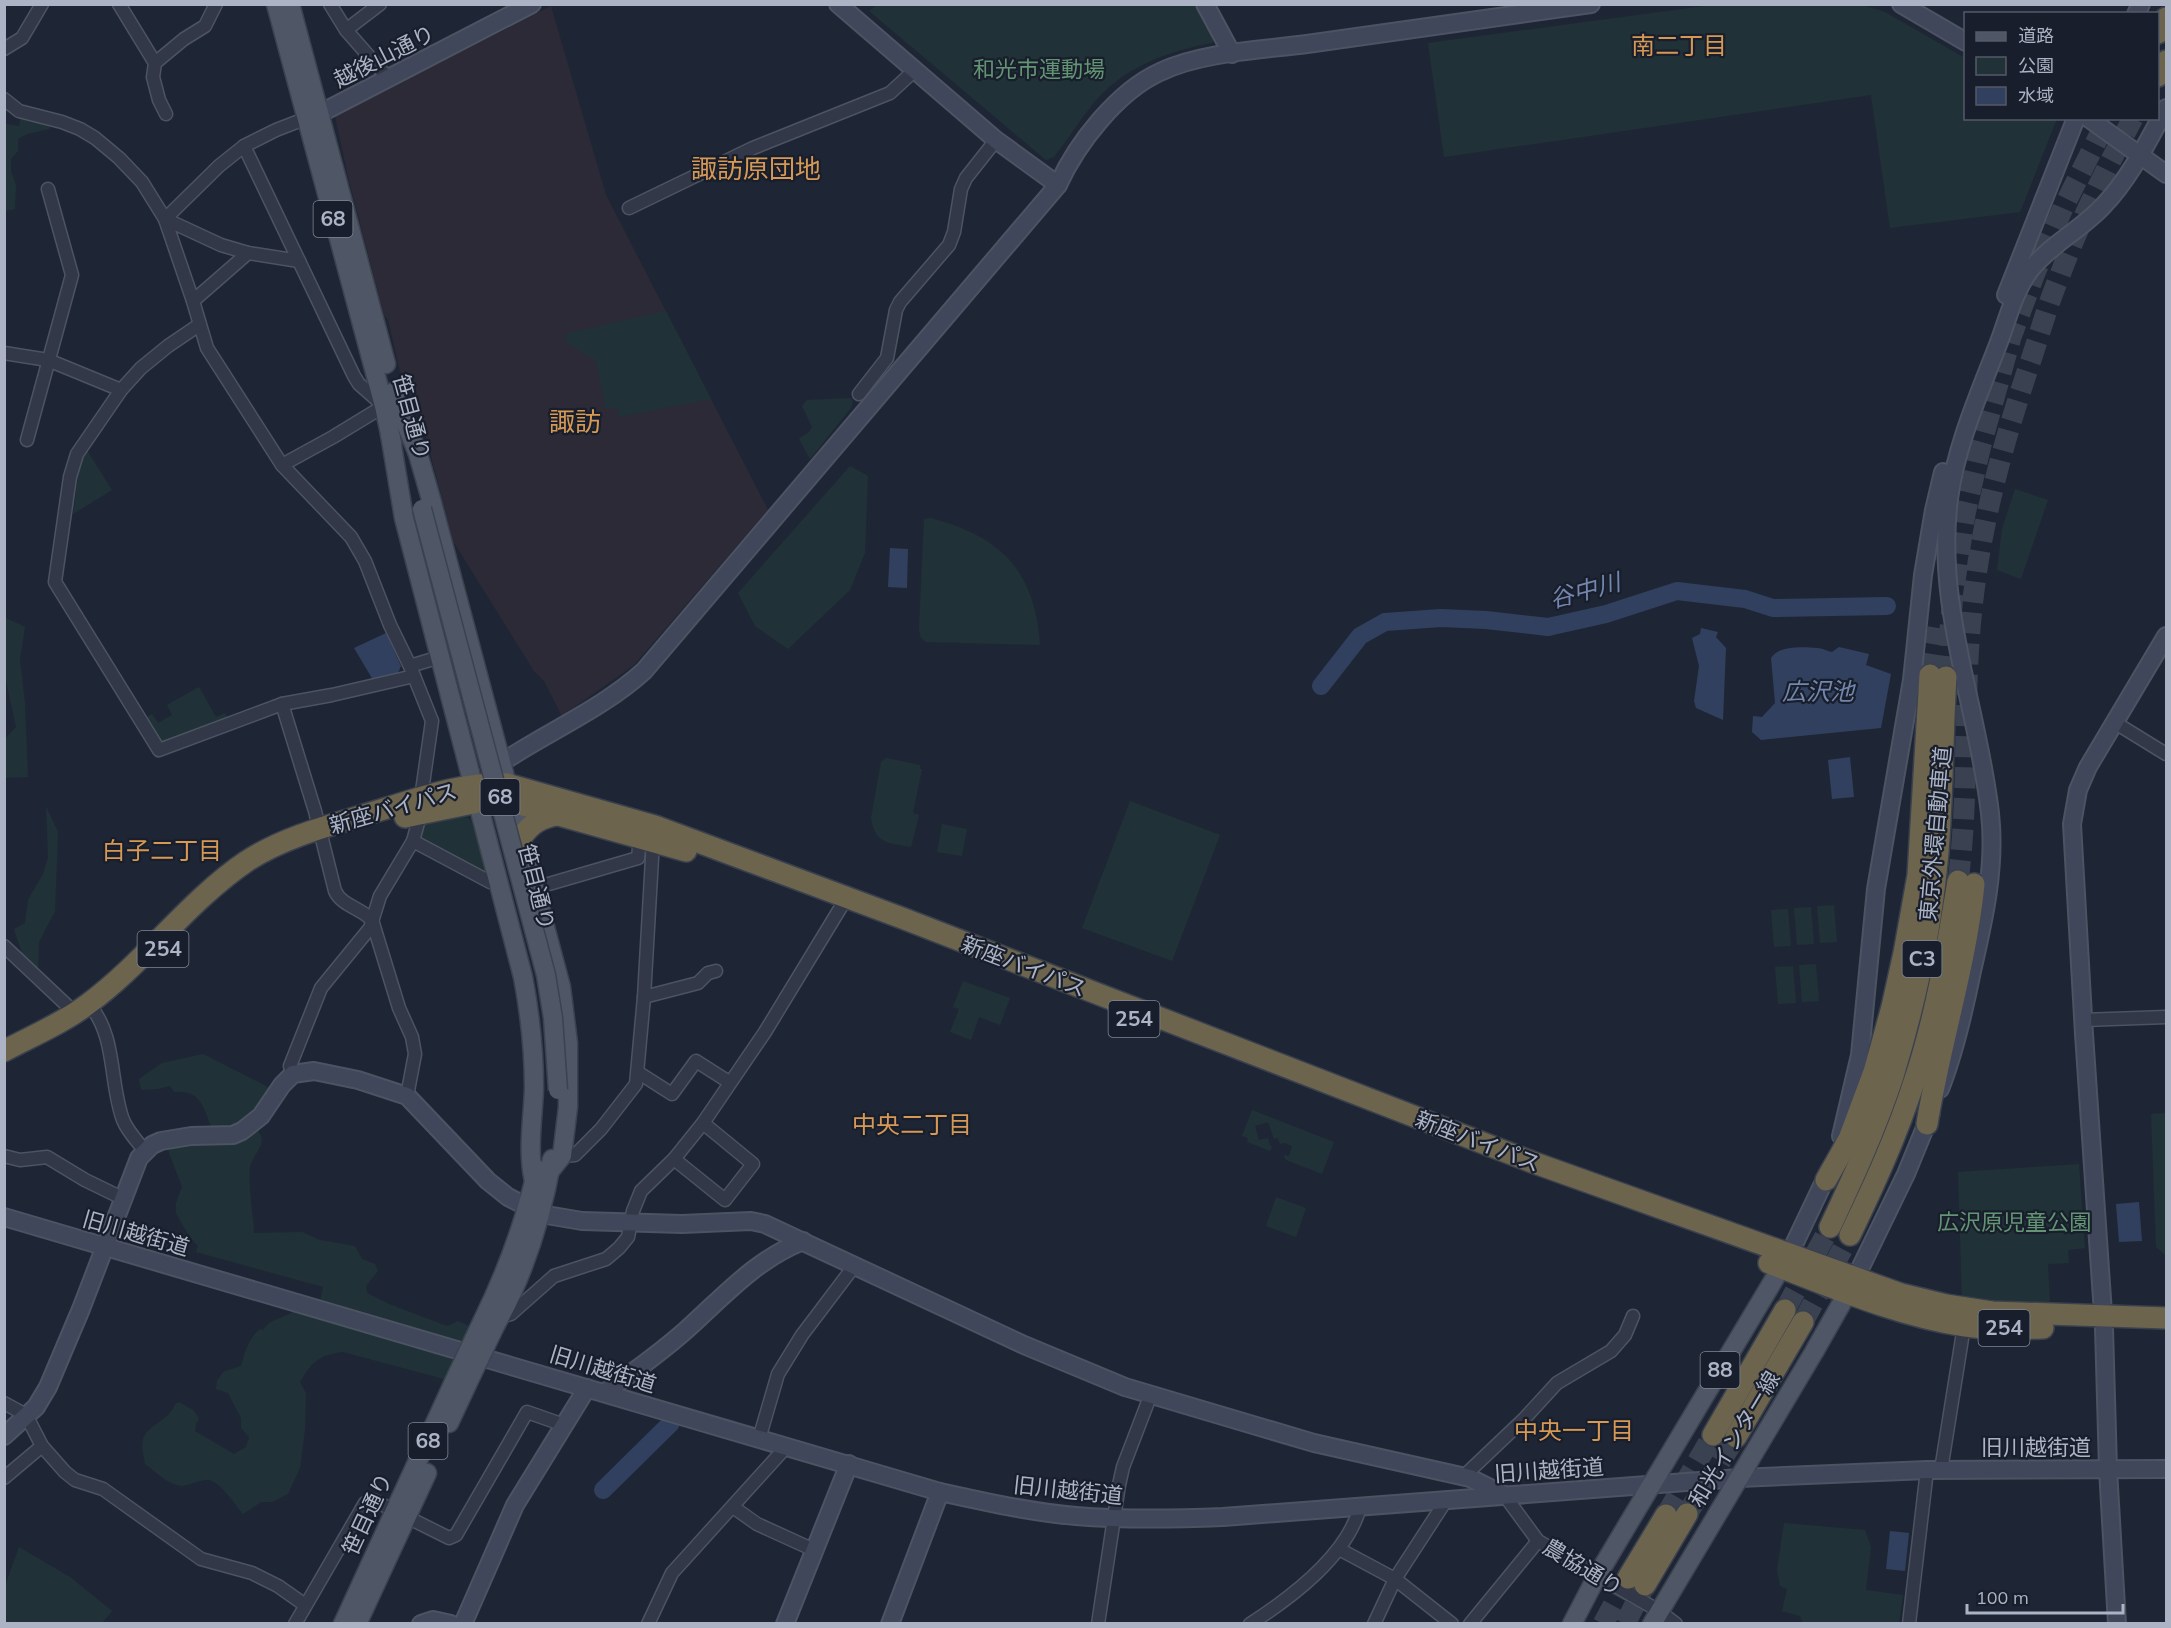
<svg xmlns="http://www.w3.org/2000/svg" width="2171" height="1628" viewBox="0 0 2171 1628" font-family="Mulish,'Noto Sans JP',sans-serif">
<style>
.medical{fill:#2d2a38}
.green{fill:#203237}
.water{fill:#31405e}
.lines{fill:none;stroke-linecap:round;stroke-linejoin:round}
.river{stroke:#31405e;stroke-width:18}
.highway-tunnel{stroke:#3a4252;stroke-width:21;stroke-dasharray:21 10;stroke-linecap:butt}
.street-casing{stroke:#4c5362;stroke-width:15}
.secondary-casing{stroke:#4c5362;stroke-width:20}
.primary-casing{stroke:#3b4250;stroke-width:21}
.highway-casing{stroke:#39404e;stroke-width:24}
.street{stroke:#323847;stroke-width:12}
.secondary{stroke:#40475a;stroke-width:16}
.primary{stroke:#4f5767;stroke-width:18}
.highway{stroke:#6d644e;stroke-width:21}
.primary-bridge-casing{stroke:#3b4250;stroke-width:21;stroke-linecap:butt}
.primary-bridge{stroke:#4f5767;stroke-width:18}
.labels{text-anchor:middle;stroke-width:4.5;stroke-linejoin:round;paint-order:stroke}
.shield{fill:#181e2b;stroke:#7f8696;stroke-width:1.5}
.shield-label{font-size:21px;font-weight:bold;fill:#abb3c4}
.street-label{font-size:22px;fill:#abb3c4;stroke:#181e2b}
.park-label{font-size:22px;fill:#639473;stroke:#181e2b}
.neighbourhood-label{font-size:24px;fill:#d69955;stroke:#181e2b}
.water-label{font-size:24px;font-style:italic;fill:#7386ae;stroke:#181e2b}
.quarter-label{font-size:26px;fill:#d69955;stroke:#181e2b}
</style>
<rect width="100%" height="100%" fill="#1e2636"/>
<path class="medical" d="M551 6 606 195 768 510 634 665 562 716 544 681 534 671 453 541 421 418 405 393 388 319 384 315 349 181 335 116Z"/>
<g class="green">
<path d="M878 4 1198 5 1216 36 1212 43C1169 51 1129 65 1098 98 1082 116 1069 138 1054 157L1046 160 869 11Z"/>
<path d="M1719 4 1862 5 1885 12 1965 58 1966 118 2057 119 2020 212 1890 228 1871 95 1444 157 1428 43Z"/>
<path d="M21 116 51 124 49 129 27 134 18 139V151L11 159V171L16 185 15 209 5 211V124L19 126Z"/>
<path d="M666 311 711 399 619 417 617 407 606 409 596 361 567 343 565 335 568 333Z"/>
<path d="M851 398 853 402 851 408 810 459 799 439 809 432 812 427 802 406 807 400Z"/>
<path d="M86 449 112 490 73 514 79 469Z"/>
<path d="M850 466 868 476 865 553 850 590 788 649 755 626 738 593Z"/>
<path d="M2015 489 2048 500 2021 579 1997 570 2002 529Z"/>
<path d="M930 518C1001 536 1035 571 1040 645L926 642 921 638 919 630 924 519Z"/>
<path d="M4 617 25 627 20 660 25 704 28 777 5 778 6 738 16 727 5 676Z"/>
<path d="M199 687 216 717 225 713 229 720 169 742 162 741 147 717 152 714 158 723 172 715 167 705Z"/>
<path d="M886 758 920 765V769H922L913 813 919 815 911 847C889 843 875 844 871 818L881 762Z"/>
<path d="M1130 801 1220 835 1172 961 1082 928Z"/>
<path d="M46 806 58 832 55 911 39 942 38 972 23 956 14 929 25 923 28 900 43 874 48 858Z"/>
<path d="M457 816 468 818 471 821 490 873 484 876 417 839 421 820Z"/>
<path d="M942 824 967 829 962 856 937 852Z"/>
<path d="M1834 905 1837 942 1820 943 1817 906Z"/>
<path d="M1811 907 1814 944 1797 945 1794 908Z"/>
<path d="M1788 909 1791 946 1774 947 1771 910Z"/>
<path d="M1816 964 1819 1001 1802 1002 1799 965Z"/>
<path d="M1793 966 1796 1003 1778 1004 1775 967Z"/>
<path d="M963 981 1010 998 1000 1025 979 1017 971 1040 950 1032 959 1009 953 1007Z"/>
<path d="M203 1054 272 1089 244 1125 213 1131C204 1111 203 1089 174 1092L170 1086 158 1089 141 1090 139 1079 162 1063Z"/>
<path d="M1252 1110 1334 1142 1322 1174 1286 1160 1284 1157 1285 1155 1289 1156 1292 1146 1285 1143 1280 1144 1278 1138 1274 1139 1268 1122 1255 1126 1259 1140 1268 1138 1270 1146H1272L1270 1151 1247 1142 1248 1138 1242 1136Z"/>
<path d="M2166 1113V1254H2164L2156 1247 2151 1114Z"/>
<path d="M256 1129C271 1142 252 1154 250 1167 248 1188 253 1212 254 1233L302 1232 320 1240 355 1246 362 1259 375 1264 378 1271 366 1286 367 1293 389 1304 447 1326 458 1321 469 1326 461 1344 320 1302 323 1287 196 1252 198 1246C192 1241 180 1221 176 1213V1203L182 1187 169 1153 168 1146Z"/>
<path d="M2079 1164 2085 1248 2068 1250 2069 1263 2048 1264 2050 1304 1962 1298 1958 1172Z"/>
<path d="M1276 1197 1306 1208 1296 1237 1266 1226Z"/>
<path d="M295 1310 453 1359 444 1379 343 1352C318 1355 312 1362 300 1382L306 1393 305 1429 300 1468 288 1494 272 1502H261L243 1514C236 1505 223 1487 214 1482 203 1475 189 1489 177 1485 165 1482 155 1471 145 1464 144 1457 141 1447 143 1440 146 1425 170 1421 175 1404L179 1402 193 1410 199 1418 196 1424 195 1431 234 1454 246 1447 249 1437 241 1428V1418L228 1393 216 1389 217 1381 223 1372 241 1366C245 1352 248 1339 260 1329L263 1330C270 1318 285 1319 295 1310Z"/>
<path d="M1784 1523 1865 1530 1871 1547 1866 1590 1903 1595 1899 1623H1803L1800 1616 1782 1611 1787 1589 1780 1586 1777 1570Z"/>
<path d="M19 1547 70 1577 112 1611 102 1623H5V1586Z"/>
</g>
<g class="water">
<path d="M890 548 908 549 907 588 888 587Z"/>
<path d="M1701 628 1718 632 1716 637 1726 648 1723 720 1696 708 1694 701 1699 666 1692 638 1700 634Z"/>
<path d="M386 633 401 666 397 675 373 680 354 648Z"/>
<path d="M1839 647 1869 654 1866 665 1891 674 1881 728 1761 740 1752 732 1753 716 1762 717 1775 703 1771 658C1779 645 1803 647 1817 648 1823 648 1826 651 1832 652Z"/>
<path d="M1850 757 1854 797 1832 799 1828 760Z"/>
<path d="M2139 1202 2142 1241 2119 1242 2116 1204Z"/>
<path d="M1890 1531 1909 1533 1905 1571 1886 1569Z"/>
</g>
<g class="lines">
<g class="river">
<path d="M1321 686 1360 636 1385 622 1441 618 1486 620 1548 627 1606 614 1677 591 1745 599 1773 608 1887 606"/>
<path d="M603 1490 671 1423"/>
</g>
<g class="highway-tunnel">
<path d="M1930 675 1938 628"/>
<path d="M1946 677 1953 594 1965 514 1981 445 2011 337 2035 273 2063 208 2108 118"/>
<path d="M1958 881C1970 790 1962 699 1972 608 1981 522 2004 439 2032 357 2041 329 2049 301 2060 275 2080 221 2106 169 2133 118"/>
<path d="M1785 1310 1830 1227"/>
<path d="M1803 1322 1850 1235"/>
<path d="M1687 1514 1736 1437"/>
<path d="M1666 1515 1713 1435"/>
<path d="M1603 1624 1628 1578"/>
<path d="M1625 1624 1645 1585"/>
</g>
<defs>
<g id="street">
<path d="M119 4 155 63 153 77 159 100 166 114"/>
<path d="M330 4 346 30 388 78"/>
<path d="M346 30 380 4"/>
<path d="M4 49 22 38 42 4"/>
<path d="M155 63 184 39 205 26 216 4"/>
<path d="M4 99 19 111 62 122 80 129 95 138 119 158 142 182 165 219 193 301 207 348 282 465 351 537 365 561 390 625 410 666 432 721 421 798"/>
<path d="M629 208 753 148 890 93 915 70"/>
<path d="M165 219 221 245 248 253 299 261"/>
<path d="M165 219 219 166 244 146"/>
<path d="M193 301 248 253"/>
<path d="M199 325 168 346 141 368 121 390 77 454 70 477 55 582 159 750 282 704"/>
<path d="M4 353 48 360 121 390"/>
<path d="M859 394 887 358 896 310 900 302 949 245 954 232 961 189 966 178 996 140"/>
<path d="M27 440 72 275 48 189"/>
<path d="M282 465 333 437 384 406 359 384 354 376 244 146 276 130 312 116"/>
<path d="M410 666 440 657"/>
<path d="M2114 722 2166 754"/>
<path d="M413 841 490 882 498 881"/>
<path d="M535 888 638 858 640 837"/>
<path d="M4 946 75 1013"/>
<path d="M644 997 698 983 708 973 716 971"/>
<path d="M89 1004C117 1037 109 1082 123 1120 128 1132 137 1141 145 1151"/>
<path d="M2083 1020 2166 1017"/>
<path d="M639 1073 672 1094 696 1061 729 1082"/>
<path d="M293 1074 290 1066 321 988 370 928 380 896 413 841 418 823 417 813"/>
<path d="M407 1096 415 1054 412 1037 399 1008 372 920C361 908 342 906 335 891L315 811 282 704 332 695 414 676"/>
<path d="M4 1156 20 1160 47 1157 85 1180 122 1198"/>
<path d="M562 1156 575 1155 601 1129 636 1084 644 997 653 841"/>
<path d="M674 1159 725 1200 753 1164 703 1123"/>
<path d="M500 1317 511 1314 554 1276 606 1259 619 1248 628 1237 633 1211 641 1191 674 1159 703 1123 765 1032 841 907"/>
<path d="M4 1403 26 1415 42 1446 65 1472 75 1480 103 1489 201 1559 252 1573 278 1586 305 1605"/>
<path d="M759 1439 778 1374 802 1335 855 1265"/>
<path d="M1941 1470 1964 1326"/>
<path d="M1463 1477 1524 1419 1557 1383 1611 1351 1625 1335 1633 1316"/>
<path d="M4 1478 42 1446"/>
<path d="M1505 1496 1538 1541 1659 1611 1676 1624"/>
<path d="M733 1507 757 1524 814 1550"/>
<path d="M1339 1549 1395 1579 1452 1624"/>
<path d="M295 1624 365 1503 373 1500 449 1538 456 1535 527 1412 564 1425"/>
<path d="M648 1624 672 1573 787 1446"/>
<path d="M1098 1624 1119 1485 1123 1467 1151 1394"/>
<path d="M1250 1624C1292 1597 1347 1556 1360 1507"/>
<path d="M1374 1624 1395 1579 1445 1502"/>
<path d="M1470 1624 1538 1541"/>
<path d="M1909 1624 1927 1470"/>
</g>
<g id="secondary">
<path d="M838 4 996 140 1058 185"/>
<path d="M1205 4 1232 54"/>
<path d="M1901 4 1966 42"/>
<path d="M2136 14 2141 4"/>
<path d="M319 114 532 4"/>
<path d="M2088 118 2166 174"/>
<path d="M2006 295 2076 118"/>
<path d="M495 773 501 763C549 731 602 709 644 671L1058 185C1077 143 1118 91 1160 72 1201 52 1262 50 1307 44 1401 31 1496 17 1591 4"/>
<path d="M1940 1089C1955 1051 1964 1011 1972 971 1984 919 1996 867 1990 813 1978 708 1935 606 1949 499 1956 445 1980 392 1999 342 2008 318 2015 289 2031 269 2051 244 2082 229 2103 206 2130 178 2148 141 2166 108"/>
<path d="M1841 1136 1860 1055 1876 889 1912 680 1923 575 1934 510 1943 472"/>
<path d="M4 1217 940 1492C985 1502 1030 1512 1076 1516 1125 1520 1174 1519 1223 1517L1739 1478 1927 1470 2166 1469"/>
<path d="M1789 1255 1830 1169"/>
<path d="M1855 1279 1906 1174 1931 1113"/>
<path d="M604 1393C632 1373 659 1354 685 1331 723 1297 755 1260 803 1241"/>
<path d="M4 1436 36 1407 48 1387 81 1309 139 1158 152 1145 161 1141 191 1136 233 1135 242 1131 261 1116 282 1085 293 1074 314 1071 358 1080 407 1096 488 1181 508 1197 541 1214 582 1221 682 1224 751 1221 765 1224 1024 1345 1125 1387 1314 1443 1470 1478 1504 1495"/>
<path d="M421 1624 433 1620 451 1624"/>
<path d="M463 1624 515 1505 587 1388"/>
<path d="M785 1624 849 1464"/>
<path d="M890 1624 940 1492"/>
<path d="M2117 1624 2108 1469 2104 1328 2084 1034 2072 824 2078 790 2088 767 2166 636"/>
</g>
<g id="primary">
<path d="M276 4 384 406 392 443"/>
<path d="M290 4 386 364"/>
<path d="M393 392 418 454 431 499 561 987 568 1043V1107L562 1156 550 1171"/>
<path d="M390 434 404 518 523 977C530 1014 534 1050 534 1088 533 1119 527 1151 534 1181"/>
<path d="M483 1320C507 1271 525 1222 537 1169"/>
<path d="M496 1324C525 1273 542 1216 552 1159"/>
<path d="M449 1423 471 1376"/>
<path d="M343 1624 459 1371"/>
<path d="M357 1624 427 1473"/>
<path d="M1572 1624 1597 1576 1788 1256"/>
<path d="M1652 1624 1814 1352 1853 1283"/>
</g>
<g id="highway">
<path d="M2158 33 2166 18"/>
<path d="M2158 76 2166 61"/>
<path d="M405 817 478 802H512L686 851"/>
<path d="M521 838C531 823 541 818 557 815"/>
<path d="M4 1051C32 1036 63 1023 88 1004 145 962 188 901 247 861 289 834 340 823 387 808 425 796 467 782 507 784L655 826 902 918 1532 1162 1901 1294 1946 1305 1992 1312 2166 1318"/>
<path d="M1927 1124C1940 1043 1966 965 1974 884"/>
<path d="M1826 1180 1849 1139 1874 1072 1892 1007 1904 953 1918 875 1930 675"/>
<path d="M1830 1227C1853 1178 1876 1128 1893 1076 1914 1007 1930 935 1937 863 1943 801 1942 739 1946 677"/>
<path d="M1850 1235C1874 1185 1897 1135 1914 1082 1936 1017 1947 949 1958 881"/>
<path d="M1769 1263C1832 1287 1898 1316 1965 1326 1991 1329 2017 1329 2043 1328"/>
<path d="M1713 1435 1785 1310"/>
<path d="M1736 1437 1803 1322"/>
<path d="M1628 1578 1666 1515"/>
<path d="M1645 1585 1687 1514"/>
</g>
</defs>
<use href="#street" class="street-casing"/>
<use href="#secondary" class="secondary-casing"/>
<use href="#primary" class="primary-casing"/>
<use href="#highway" class="highway-casing"/>
<use href="#street" class="street"/>
<use href="#secondary" class="secondary"/>
<use href="#primary" class="primary"/>
<use href="#highway" class="highway"/>
<defs>
<g id="primary-bridge">
<path d="M422 509 546 975 553 1018 558 1090"/>
<path d="M459 1371 483 1320"/>
<path d="M471 1376 496 1324"/>
</g>
</defs>
<use href="#primary-bridge" class="primary-bridge-casing"/>
<use href="#primary-bridge" class="primary-bridge"/>
</g>
<g class="labels">
<g class="shield">
<rect x="313.5" y="201" width="39" height="36" rx="4.5"/>
<rect x="480.5" y="779" width="39" height="36" rx="4.5"/>
<rect x="137.5" y="931" width="51" height="36" rx="4.5"/>
<rect x="1902.5" y="941" width="39" height="36" rx="4.5"/>
<rect x="1108.5" y="1001" width="51" height="36" rx="4.5"/>
<rect x="1978.5" y="1310" width="51" height="36" rx="4.5"/>
<rect x="1700.5" y="1352" width="39" height="36" rx="4.5"/>
<rect x="408.5" y="1423" width="39" height="36" rx="4.5"/>
</g>
<g class="shield-label">
<text x="333" y="226">68</text>
<text x="500" y="804">68</text>
<text x="163" y="956">254</text>
<text x="1922" y="966">C3</text>
<text x="1134" y="1026">254</text>
<text x="2004" y="1335">254</text>
<text x="1720" y="1377">88</text>
<text x="428" y="1448">68</text>
</g>
<g class="street-label">
<text transform="translate(384 56) rotate(-27)" y="8">越後山通り</text>
<text transform="translate(412 417) rotate(75)" y="8">笹目通り</text>
<text transform="translate(393 808) rotate(-16)" y="8">新座バイパス</text>
<text transform="translate(1935 834) rotate(-85)" y="8">東京外環自動車道</text>
<text transform="translate(537 887) rotate(76)" y="8">笹目通り</text>
<text transform="translate(1024 966) rotate(21)" y="8">新座バイパス</text>
<text transform="translate(1478 1141) rotate(21)" y="8">新座バイパス</text>
<text transform="translate(136 1233) rotate(16)" y="8">旧川越街道</text>
<text transform="translate(603 1369) rotate(17)" y="8">旧川越街道</text>
<text transform="translate(1734 1439) rotate(-59)" y="8">和光インター線</text>
<text x="2036" y="1455">旧川越街道</text>
<text transform="translate(1549 1470) rotate(-4)" y="8">旧川越街道</text>
<text transform="translate(1068 1490) rotate(6)" y="8">旧川越街道</text>
<text transform="translate(367 1514) rotate(-65)" y="8">笹目通り</text>
<text transform="translate(1583 1567) rotate(31)" y="8">農協通り</text>
</g>
<g class="park-label">
<text x="1039" y="77">和光市運動場</text>
<text x="2014" y="1230">広沢原児童公園</text>
</g>
<g class="neighbourhood-label">
<text x="1679" y="54">南二丁目</text>
<text x="162" y="859">白子二丁目</text>
<text x="912" y="1133">中央二丁目</text>
<text x="1574" y="1439">中央一丁目</text>
</g>
<g class="water-label">
<text transform="translate(1585 591) rotate(-15)" y="8">谷中川</text>
<text x="1818" y="700">広沢池</text>
</g>
<g class="quarter-label">
<text x="756" y="178">諏訪原団地</text>
<text x="575" y="431">諏訪</text>
</g>
</g>
<rect width="2171" height="1628" fill="none" stroke="#abb3c4" stroke-width="12"/>
<rect x="1964" y="12" width="195" height="108" fill="#181e2b" stroke="#535a68" stroke-width="1.5"/>
<rect x="1976" y="32" width="30" height="9" fill="#4f5767" stroke="#535a68" stroke-width="1.5"/>
<text x="2018" y="42" font-size="18" fill="#abb3c4">道路</text>
<rect x="1976" y="57" width="30" height="18" fill="#203237" stroke="#535a68" stroke-width="1.5"/>
<text x="2018" y="72" font-size="18" fill="#abb3c4">公園</text>
<rect x="1976" y="87" width="30" height="18" fill="#31405e" stroke="#535a68" stroke-width="1.5"/>
<text x="2018" y="102" font-size="18" fill="#abb3c4">水域</text>
<path d="M1967 1604v9h156v-9" fill="none" stroke="#abb3c4" stroke-width="3"/>
<text x="1976" y="1604" font-size="18" fill="#abb3c4" stroke="#181e2b" stroke-width="4.5" paint-order="stroke">100 m</text>
</svg>
